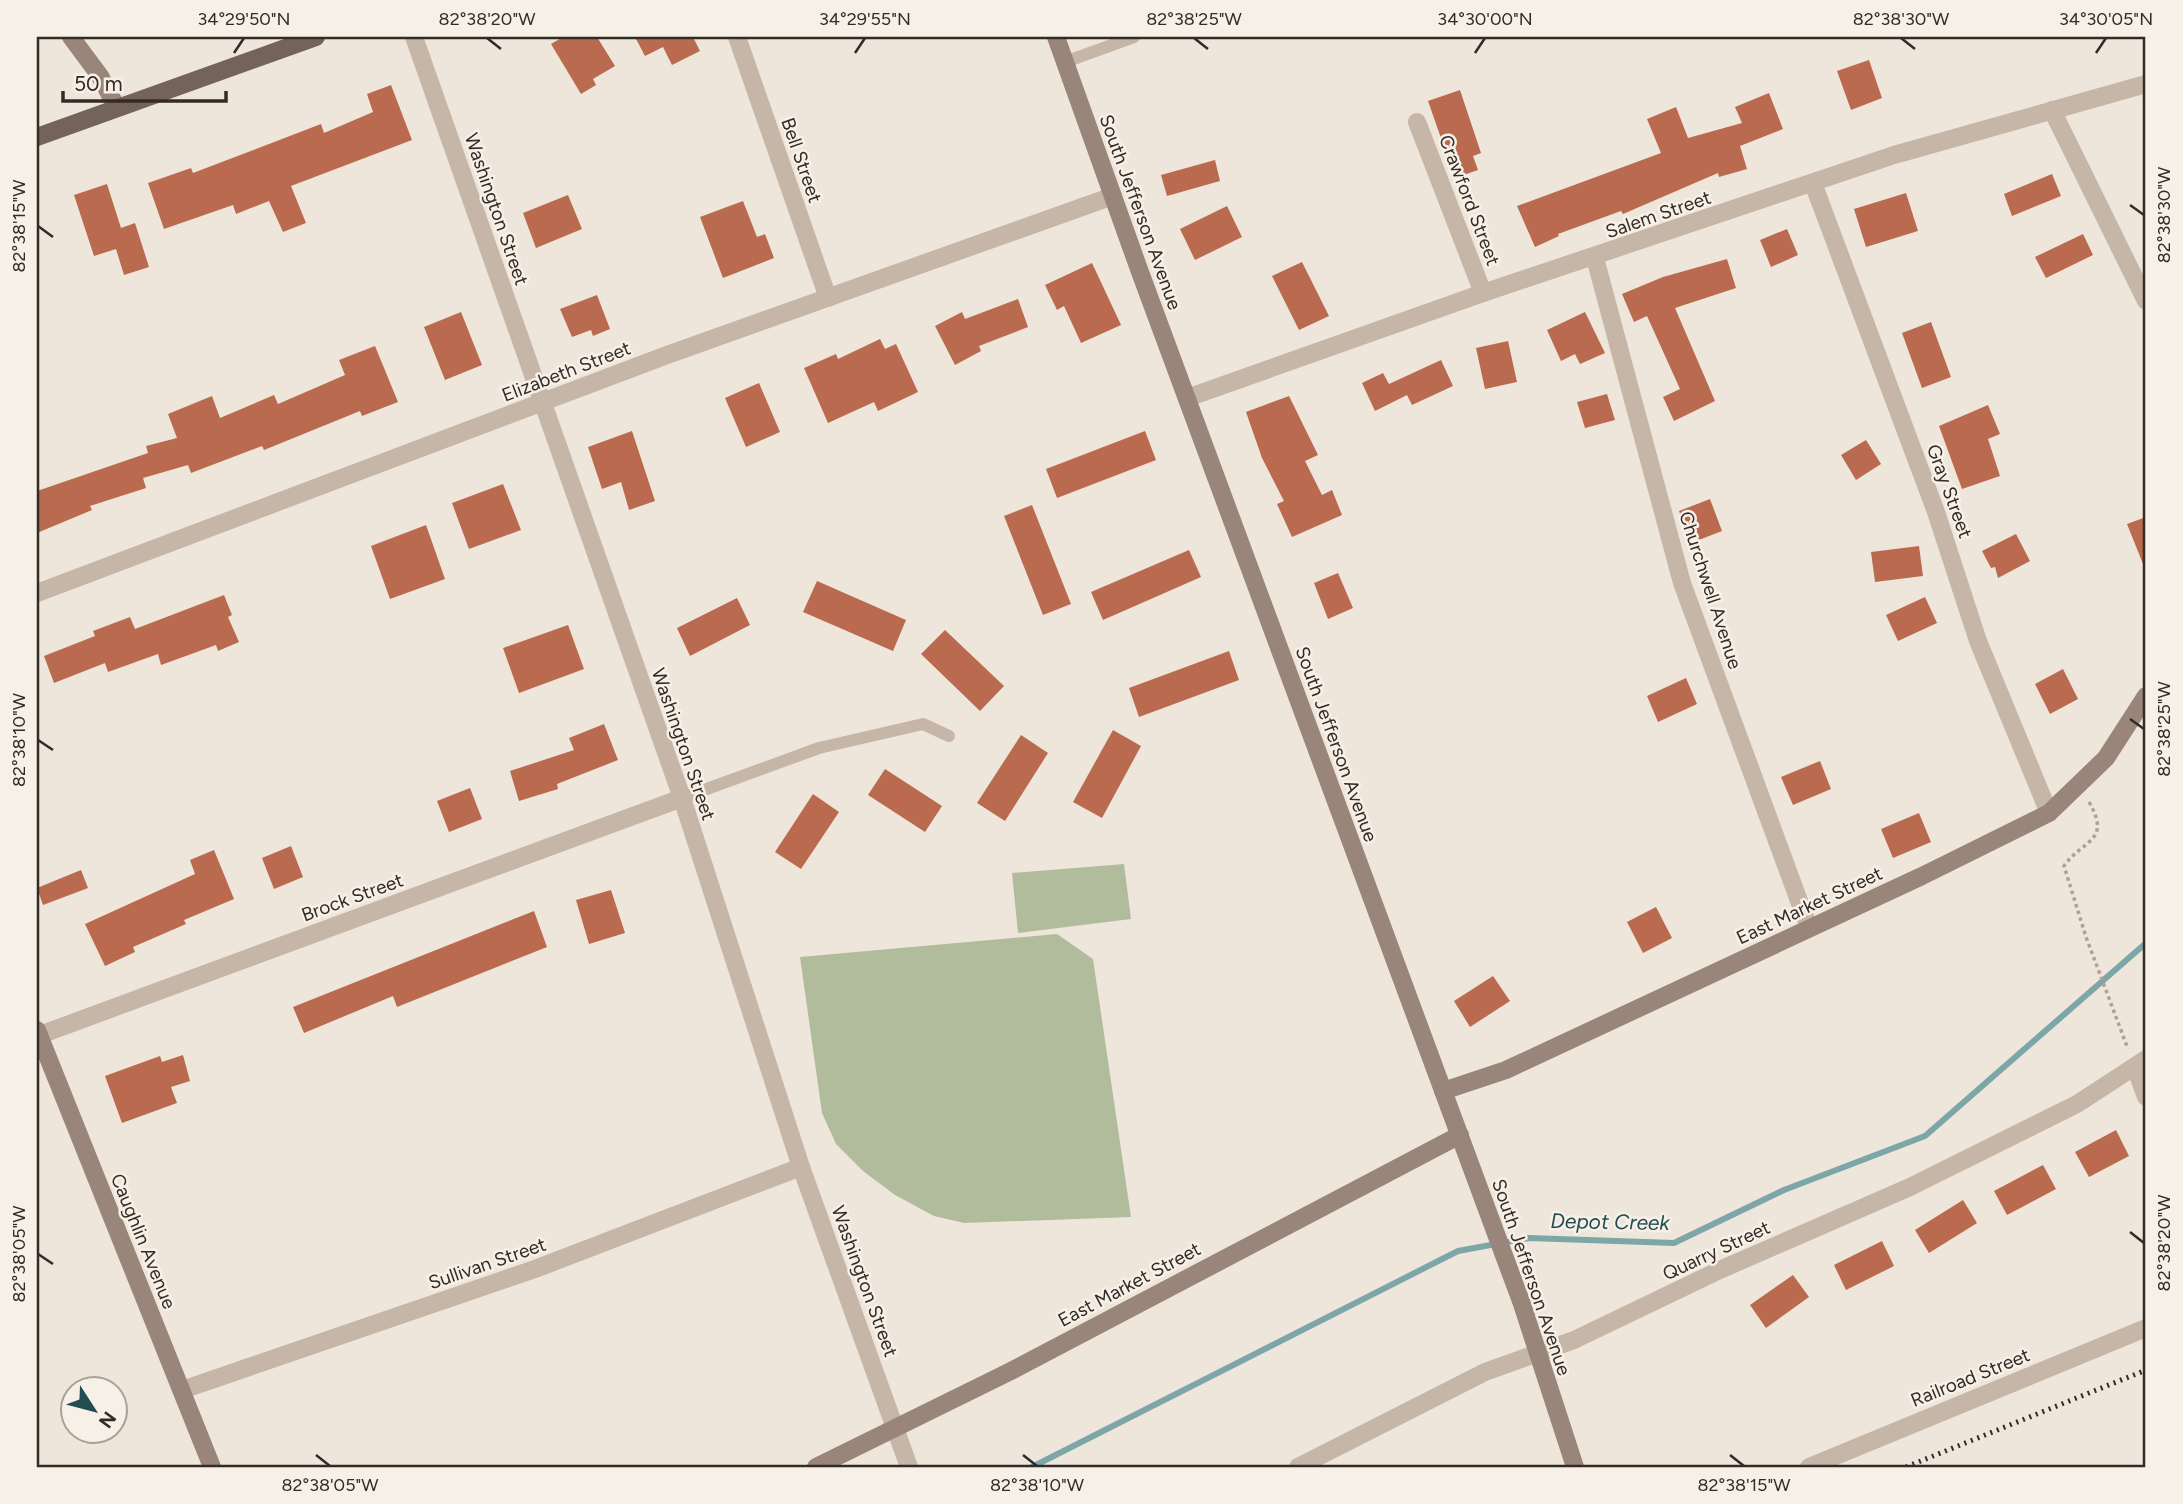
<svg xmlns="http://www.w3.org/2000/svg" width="2183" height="1504" viewBox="0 0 2183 1504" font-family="Figtree,sans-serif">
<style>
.green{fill:#b1bc9c}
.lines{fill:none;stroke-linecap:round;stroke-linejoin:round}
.stream{stroke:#7da6a9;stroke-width:6}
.building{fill:#ba6a4e}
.path{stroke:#b1a092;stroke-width:3.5;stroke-dasharray:3.5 3.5;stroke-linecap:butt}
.lane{stroke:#c5b6a8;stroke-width:12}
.street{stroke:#c5b6a8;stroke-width:18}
.secondary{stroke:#99857a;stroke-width:18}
.primary{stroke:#74635a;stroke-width:18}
.rail{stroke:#332b27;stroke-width:5;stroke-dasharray:2 5;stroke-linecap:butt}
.ticks{fill:none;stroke:#332b27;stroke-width:2.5}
.labels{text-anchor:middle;stroke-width:5;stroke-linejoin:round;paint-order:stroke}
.street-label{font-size:19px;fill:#332b27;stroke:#f7f0e6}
.water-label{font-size:21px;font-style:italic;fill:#214c50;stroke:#f7f0e6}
.neatline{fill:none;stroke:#332b27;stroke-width:2.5}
.ticks-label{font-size:18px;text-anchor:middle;fill:#332b27}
</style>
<rect width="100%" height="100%" fill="#efe6db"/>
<g class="green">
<path d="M1124 864 1131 919 1018 933 1012 873Z"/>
<path d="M1057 934 1093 959 1131 1217 964 1223 934 1216 895 1195 863 1171 836 1144 822 1113 800 957Z"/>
</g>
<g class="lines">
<path class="stream" d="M1032 1467 1458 1251 1529 1238 1674 1243 1784 1190 1925 1136 2146 943"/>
</g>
<g class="building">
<path d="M563 37H597L615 66 593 79 596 85 581 94 551 44Z"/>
<path d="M635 37H693L700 51 672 65 663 47 645 56Z"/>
<path d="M1869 60 1882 98 1851 110 1837 71Z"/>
<path d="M391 85 412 140 291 186 306 223 283 232 269 201 236 214 233 205 164 229 148 183 191 168 193 173 321 124 324 133 373 112 367 94Z"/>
<path d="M1460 90 1481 153 1473 156 1478 170 1455 178 1428 101Z"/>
<path d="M1769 93 1783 129 1740 146 1747 169 1719 177 1718 173 1623 214 1621 211 1558 234 1559 236 1535 247 1517 206 1661 153 1647 119 1676 107 1688 138 1742 123 1735 107Z"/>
<path d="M1215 160 1220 181 1167 196 1161 175Z"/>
<path d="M2052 174 2061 196 2012 216 2004 194Z"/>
<path d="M107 184 121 228 135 223 149 267 124 275 116 249 94 256 74 195Z"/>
<path d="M1906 193 1918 231 1866 247 1854 209Z"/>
<path d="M568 195 582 229 536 248 523 213Z"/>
<path d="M743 201 757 237 765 234 774 258 723 278 700 217Z"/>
<path d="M1227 206 1242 237 1195 260 1180 229Z"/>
<path d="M1787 229 1798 255 1771 267 1760 240Z"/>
<path d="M2083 234 2093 255 2046 278 2035 257Z"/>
<path d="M1727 259 1736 288 1675 308 1715 401 1674 421 1663 397 1680 389 1647 316 1634 322 1622 294 1663 277Z"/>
<path d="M1302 262 1329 316 1299 330 1272 276Z"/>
<path d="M1092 263 1121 325 1081 343 1064 306 1057 310 1045 285Z"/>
<path d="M597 295 610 329 593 336 591 330 572 337 560 309Z"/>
<path d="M1018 299 1028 327 979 346 981 351 955 365 935 326 962 312 965 319Z"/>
<path d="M461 312 482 365 445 380 424 327Z"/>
<path d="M1585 312 1605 353 1580 364 1575 354 1561 361 1547 330Z"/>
<path d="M1931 322 1951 377 1922 388 1902 333Z"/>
<path d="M880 339 885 349 896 344 918 392 878 411 874 402 828 423 804 368 836 354 838 359Z"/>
<path d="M1508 341 1517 382 1485 389 1476 348Z"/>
<path d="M375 346 398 402 362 416 360 411 264 450 262 446 191 473 188 465 143 478 146 488 90 506 92 510 37 533V491L148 453 146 446 177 438 168 414 212 396 220 418 274 395 278 404 345 375 339 360Z"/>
<path d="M1441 360 1453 386 1412 405 1407 395 1375 411 1362 383 1383 373 1389 384Z"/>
<path d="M759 383 780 432 746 447 725 398Z"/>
<path d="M1607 394 1615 420 1585 428 1577 402Z"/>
<path d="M1289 396 1318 455 1305 461 1322 495 1332 490 1342 515 1292 537 1277 504 1284 501 1262 458 1246 412Z"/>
<path d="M1988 405 2000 434 1988 439 2000 476 1962 489 1939 426Z"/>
<path d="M632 431 655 501 629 510 621 482 602 489 588 447Z"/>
<path d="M1145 431 1156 460 1057 498 1046 469Z"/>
<path d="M1866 440 1881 464 1856 480 1841 455Z"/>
<path d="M503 484 521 530 469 549 452 503Z"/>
<path d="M1710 499 1722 531 1691 543 1679 511Z"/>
<path d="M1032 505 1071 604 1043 615 1004 516Z"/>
<path d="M2146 517V569H2145L2127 524Z"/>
<path d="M426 525 445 579 390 599 371 546Z"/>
<path d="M2016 534 2030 561 1998 578 1995 567 1991 568 1982 551Z"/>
<path d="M1919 546 1923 576 1875 582 1871 552Z"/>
<path d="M1189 550 1201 577 1103 620 1091 592Z"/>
<path d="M1338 573 1353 608 1328 619 1314 583Z"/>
<path d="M817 581 906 620 893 651 803 612Z"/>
<path d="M224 595 232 615 228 617 239 642 218 651 216 645 161 665 158 654 108 672 105 663 54 683 44 656 95 636 93 631 130 617 135 629Z"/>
<path d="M1925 597 1937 623 1898 641 1886 615Z"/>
<path d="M737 598 750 625 690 656 677 628Z"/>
<path d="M568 625 584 669 519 693 503 648Z"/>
<path d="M945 630 1004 686 980 711 921 654Z"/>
<path d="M1229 651 1239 680 1139 717 1129 688Z"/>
<path d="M2063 669 2078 699 2050 714 2035 684Z"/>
<path d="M1686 678 1697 704 1658 722 1647 696Z"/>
<path d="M604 724 618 760 557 784 558 789 519 801 510 771 574 750 569 738Z"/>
<path d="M1113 730 1141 746 1102 818 1073 802Z"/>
<path d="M1021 735 1048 753 1005 821 977 803Z"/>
<path d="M1820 761 1831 789 1793 805 1781 777Z"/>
<path d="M885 769 942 806 925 832 868 795Z"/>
<path d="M470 788 482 819 449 832 437 801Z"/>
<path d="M813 794 839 812 801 869 775 852Z"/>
<path d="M1919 813 1931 842 1893 858 1881 829Z"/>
<path d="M291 846 303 877 274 889 262 858Z"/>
<path d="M214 850 234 899 184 920 186 924 133 947 135 952 105 966 85 924 195 874 190 860Z"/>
<path d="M81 870 88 888 43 905 37 888Z"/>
<path d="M611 890 625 933 589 944 576 900Z"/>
<path d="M1656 907 1672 938 1643 953 1627 922Z"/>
<path d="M534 911 547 947 397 1007 393 996 304 1033 293 1007Z"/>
<path d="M1493 976 1510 1001 1470 1027 1454 1001Z"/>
<path d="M183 1055 190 1081 171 1087 177 1103 122 1123 105 1076 160 1056 162 1062Z"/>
<path d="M2116 1130 2129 1156 2089 1177 2075 1152Z"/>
<path d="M2043 1165 2056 1189 2007 1215 1994 1191Z"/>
<path d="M1963 1200 1977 1223 1929 1253 1915 1230Z"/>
<path d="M1882 1241 1894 1266 1846 1290 1834 1265Z"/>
<path d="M1793 1275 1809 1297 1766 1328 1750 1305Z"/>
</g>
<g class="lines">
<path class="path" d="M2089 802C2112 842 2083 839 2064 866L2086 937 2128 1049"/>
<g class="lane">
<path d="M1065 62 1134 37"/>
<path d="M682 798 819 748 923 724 949 736"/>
</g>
<g class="street">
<path d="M414 37 682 798 801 1167 909 1467"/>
<path d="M737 37 828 298"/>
<path d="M2052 110 2146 301"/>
<path d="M1417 122 1483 293"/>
<path d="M1813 183 1936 512 1978 641 2049 813"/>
<path d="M1595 258 1682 583 1809 928"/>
<path d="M1187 398 1483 293 1894 155 2146 84"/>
<path d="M37 593 667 355 1113 196"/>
<path d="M37 1036 682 798"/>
<path d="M2135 1067 2146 1097"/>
<path d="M182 1390 535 1269 801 1167"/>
<path d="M1298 1467 1485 1372 1574 1340 1722 1269 1910 1187 2077 1104 2146 1059"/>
<path d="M1809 1467 2146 1328"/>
</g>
<g class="secondary">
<path d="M71 37 100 76 117 108"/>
<path d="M1056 37 1140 272 1522 1304 1575 1467"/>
<path d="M37 1030 212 1467"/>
<path d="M1443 1091 1506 1070 1922 876 2049 813 2106 758 2146 696"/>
<path d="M816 1467 1011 1371 1460 1135"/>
</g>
<path class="primary" d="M37 137 316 37"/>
<path class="rail" d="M1906 1467 2146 1370"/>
</g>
<path class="ticks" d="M487 38 501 49M1194 38 1208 49M1901 38 1915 49M234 53 244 38M855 53 865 38M1475 53 1485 38M2096 53 2106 38M2130 205 2144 215M38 226 53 237M2130 719 2144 729M38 740 53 750M2130 1232 2144 1243M38 1254 53 1264M316 1455 330 1466M1023 1455 1037 1466M1730 1455 1744 1466"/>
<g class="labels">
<g class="street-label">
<text transform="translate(802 160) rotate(71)" y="7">Bell Street</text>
<text transform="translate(1470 200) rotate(69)" y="7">Crawford Street</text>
<text transform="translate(497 209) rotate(71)" y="7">Washington Street</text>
<text transform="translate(1141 212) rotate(70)" y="7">South Jefferson Avenue</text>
<text transform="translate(1658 214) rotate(-19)" y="7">Salem Street</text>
<text transform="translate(566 371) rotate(-21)" y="7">Elizabeth Street</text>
<text transform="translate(1950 491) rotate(70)" y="7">Gray Street</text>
<text transform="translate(1711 590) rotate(72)" y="7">Churchwell Avenue</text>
<text transform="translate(684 744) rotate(71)" y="7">Washington Street</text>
<text transform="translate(1337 744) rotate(70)" y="7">South Jefferson Avenue</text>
<text transform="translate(352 897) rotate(-20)" y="7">Brock Street</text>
<text transform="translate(1809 905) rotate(-25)" y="7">East Market Street</text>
<text transform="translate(144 1241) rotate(68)" y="7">Caughlin Avenue</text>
<text transform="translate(1716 1250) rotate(-25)" y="7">Quarry Street</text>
<text transform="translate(487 1263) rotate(-19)" y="7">Sullivan Street</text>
<text transform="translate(1532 1277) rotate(71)" y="7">South Jefferson Avenue</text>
<text transform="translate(865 1281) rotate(70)" y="7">Washington Street</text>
<text transform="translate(1129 1284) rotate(-28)" y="7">East Market Street</text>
<text transform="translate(1970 1377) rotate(-22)" y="7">Railroad Street</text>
</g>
<g class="water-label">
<text transform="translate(1610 1222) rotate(1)" y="7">Depot Creek</text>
</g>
</g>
<rect width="2183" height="1504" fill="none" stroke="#f7f0e6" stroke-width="77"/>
<g transform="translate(94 1410) rotate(126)"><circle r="33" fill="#f7f0e6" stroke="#a9a19a" stroke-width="2"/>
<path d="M0-5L12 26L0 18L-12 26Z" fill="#214c50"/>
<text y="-10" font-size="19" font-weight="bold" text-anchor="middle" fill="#332b27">N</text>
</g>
<path d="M63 91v10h163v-10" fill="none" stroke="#332b27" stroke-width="3.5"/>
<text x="74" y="91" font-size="21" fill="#332b27" stroke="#f7f0e6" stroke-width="5" paint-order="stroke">50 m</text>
<rect x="38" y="38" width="2106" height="1428" class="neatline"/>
<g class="ticks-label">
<text x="244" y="25">34°29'50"N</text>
<text x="487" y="25">82°38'20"W</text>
<text x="865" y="25">34°29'55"N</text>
<text x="1194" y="25">82°38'25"W</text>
<text x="1485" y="25">34°30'00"N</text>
<text x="1901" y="25">82°38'30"W</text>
<text x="2106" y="25">34°30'05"N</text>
<text transform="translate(2164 215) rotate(-90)" y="6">82°38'30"W</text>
<text transform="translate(19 226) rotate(-90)" y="6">82°38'15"W</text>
<text transform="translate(2164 729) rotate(-90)" y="6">82°38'25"W</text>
<text transform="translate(19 740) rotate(-90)" y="6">82°38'10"W</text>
<text transform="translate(2164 1243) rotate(-90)" y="6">82°38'20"W</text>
<text transform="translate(19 1254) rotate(-90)" y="6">82°38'05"W</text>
<text x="330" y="1491">82°38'05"W</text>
<text x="1037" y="1491">82°38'10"W</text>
<text x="1744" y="1491">82°38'15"W</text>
</g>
</svg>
